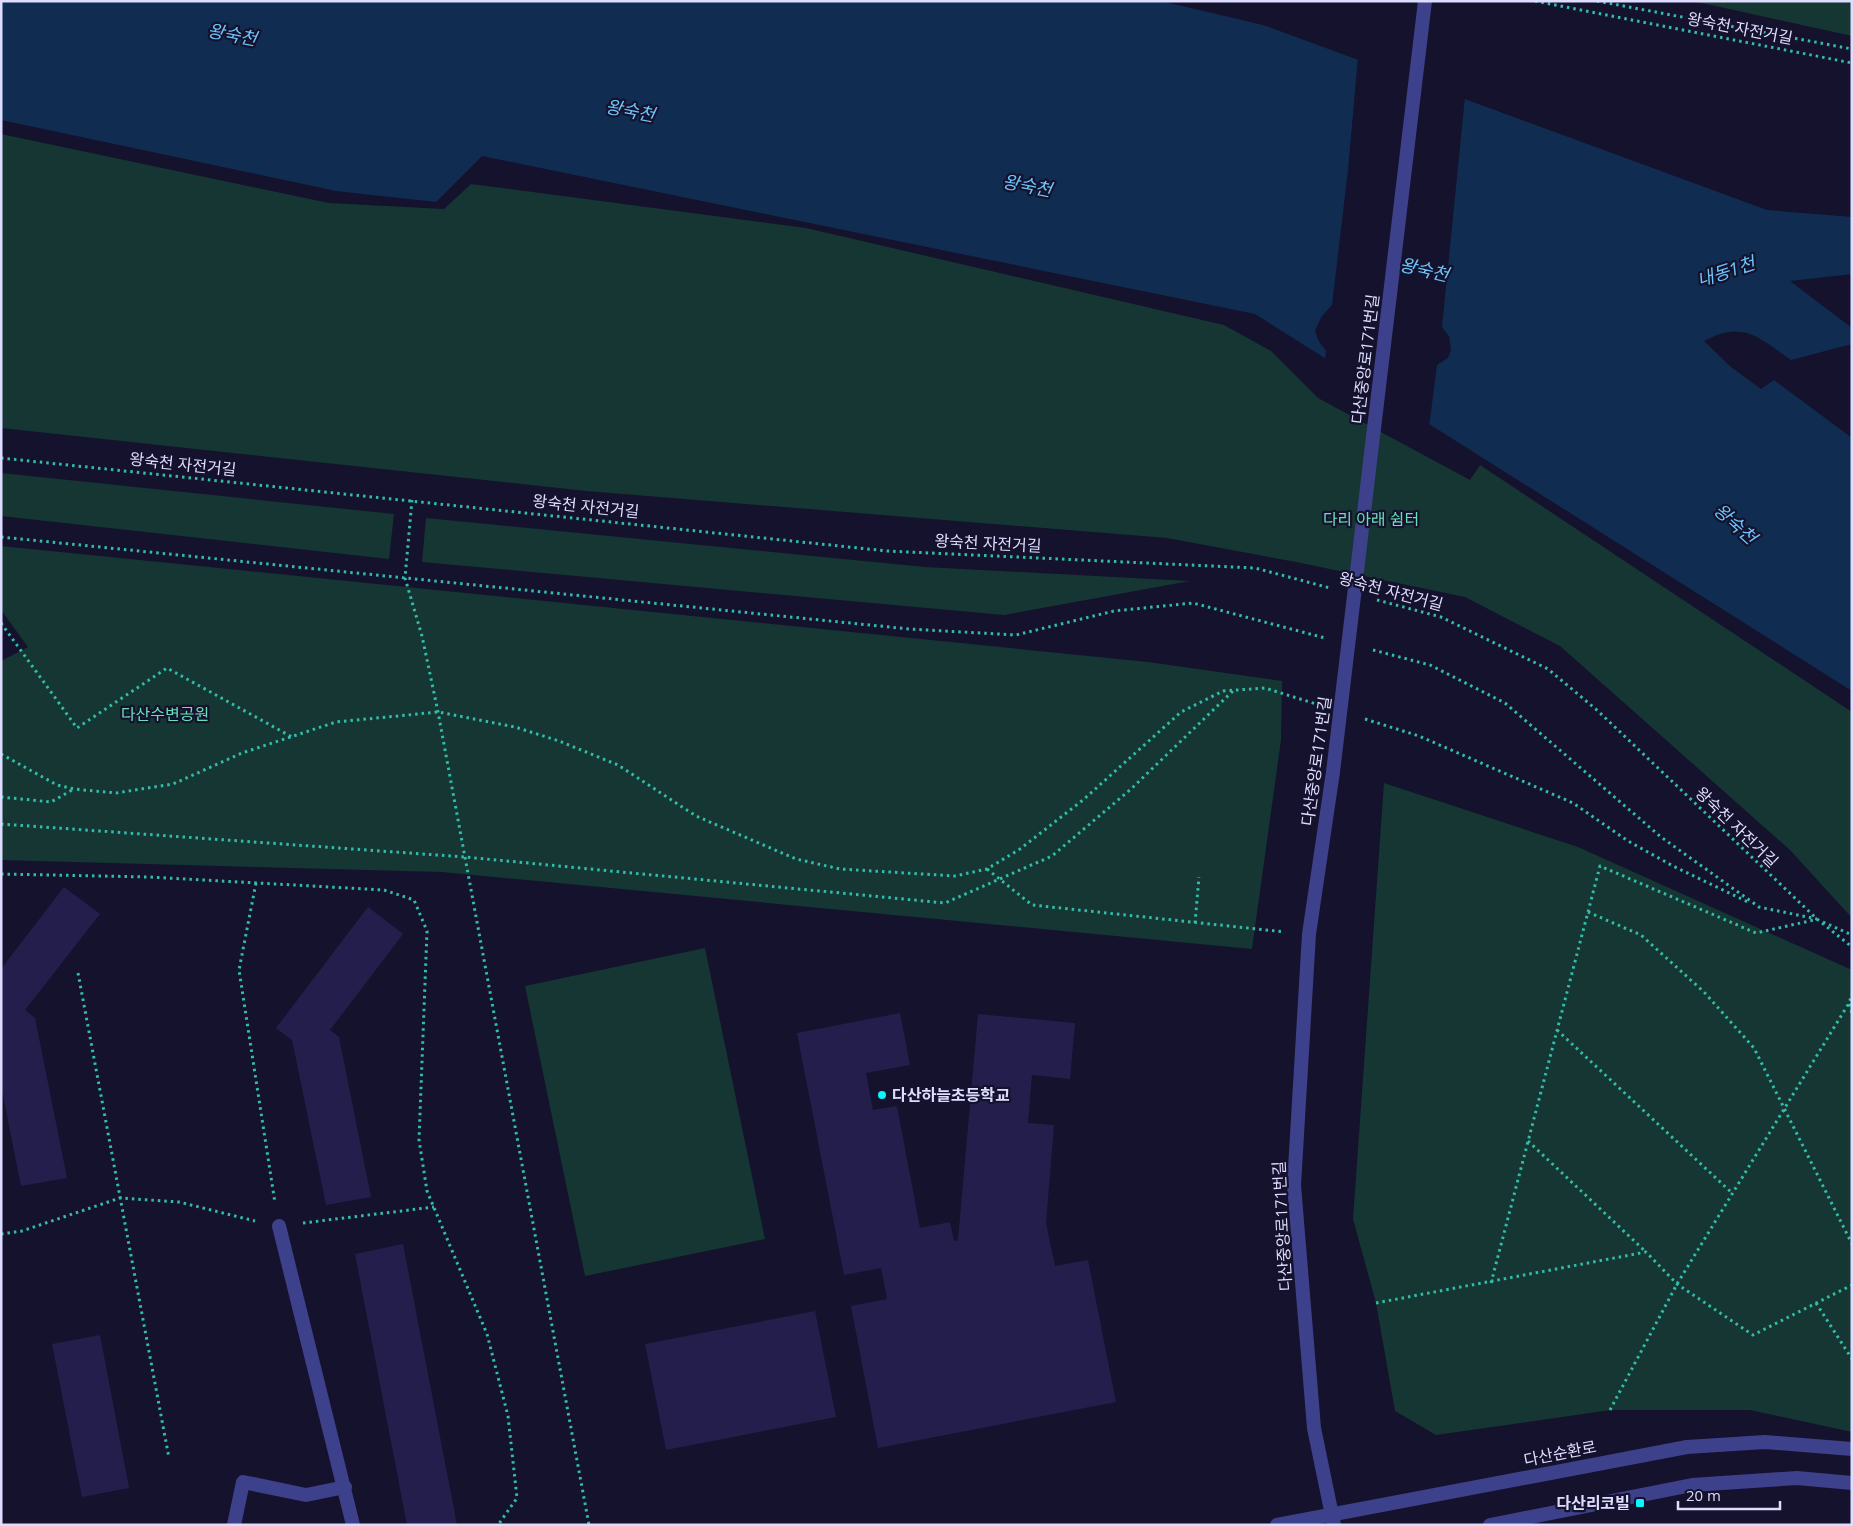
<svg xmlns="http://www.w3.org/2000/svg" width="1853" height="1526" viewBox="0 0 1853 1526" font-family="'Open Sans','Noto Sans KR',sans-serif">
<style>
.green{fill:#153632}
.water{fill:#102d51}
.pier{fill:#14122c}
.building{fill:#241e4c}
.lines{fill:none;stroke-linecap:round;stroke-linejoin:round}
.path{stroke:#32bdaa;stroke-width:3;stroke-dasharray:2.5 4;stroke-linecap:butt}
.service{stroke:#3d408a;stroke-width:14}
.tertiary{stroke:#3d408a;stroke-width:14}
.tertiary-bridge{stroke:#3d408a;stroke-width:14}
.poi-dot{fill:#0bf5fc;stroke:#14122c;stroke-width:2}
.labels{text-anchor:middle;stroke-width:4.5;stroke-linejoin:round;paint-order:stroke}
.street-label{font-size:16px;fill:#deddff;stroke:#14122c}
.park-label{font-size:16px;fill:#67e0b9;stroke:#14122c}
.poi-label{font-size:16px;font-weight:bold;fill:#deddff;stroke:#14122c;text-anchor:start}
.water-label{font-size:18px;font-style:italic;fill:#6cc5fd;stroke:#14122c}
</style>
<rect width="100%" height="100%" fill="#14122c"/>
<g class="green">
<path d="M1689 1H1852V36L1711 5Z"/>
<path d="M1 134 329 203 444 209 471 184 806 228 1224 325 1271 351 1318 398 1470 480 1480 465 1852 712V918L1790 850 1560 646 1465 597 1296 562 1167 538 586 491 1 428Z"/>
<path d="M1 473 394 514 389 559 1 516Z"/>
<path d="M426 518 925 567 1190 581 1004 615 422 562Z"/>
<path d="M1 546 1148 662 1282 681 1281 740 1252 949 442 872 1 860V661L28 647 1 610Z"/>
<path d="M1384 783 1578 847 1852 970V1432L1750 1410H1611L1436 1435 1395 1411 1376 1303 1353 1219Z"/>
<path d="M705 948 765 1239 585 1276 525 986Z"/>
</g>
<path class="water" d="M1 1H1161L1263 25 1767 210 1852 217V274L1790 281 1852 328V344L1791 360C1758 337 1744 320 1704 341L1731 367 1761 389 1774 380 1852 438V691L1255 314 482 156 436 202 336 191 1 120Z"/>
<path class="pier" d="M1358 57 1465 97 1442 327 1449 336 1451 350 1448 358 1437 365 1429 427 1325 361 1326 351 1318 340 1315 330 1322 316 1332 305 1348 170Z"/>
<g class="building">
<path d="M64 887 100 914 25 1010 35 1018 67 1178 21 1186 1 1085V969Z"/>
<path d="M368 907 403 934 330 1030 339 1037 371 1197 326 1205 292 1040 276 1028Z"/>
<path d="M900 1013 910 1065 866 1073 873 1110 897 1106 920 1228 950 1222 954 1241 958 1240 978 1014 1075 1023 1070 1079 1032 1075 1028 1123 1054 1125 1046 1223 1055 1266 1088 1260 1116 1402 878 1448 851 1306 887 1299 881 1268 844 1275 797 1033Z"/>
<path d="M403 1244 457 1525H407L355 1254Z"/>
<path d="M815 1311 836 1417 666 1450 645 1344Z"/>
<path d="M100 1335 129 1488 82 1497 52 1344Z"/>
</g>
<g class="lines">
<g class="path">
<path d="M1535 1 1852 63"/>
<path d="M1597 1 1852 49"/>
<path d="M1 458 887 551 1255 568 1330 588"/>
<path d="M412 500 405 578 422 636 438 712 589 1525"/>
<path d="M1 537 909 629 1016 635 1114 611 1193 603 1325 638"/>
<path d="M1377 600 1441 617 1548 669 1598 711 1817 919 1852 947"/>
<path d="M1 623 77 728 167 668 292 737"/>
<path d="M1373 650 1430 665 1505 703 1661 837 1759 907 1817 919"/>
<path d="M1365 719 1419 736 1573 803 1628 841 1673 866 1750 903"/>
<path d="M1 754 57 785 74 789 116 793 173 784 242 753 336 722 438 712 515 727 559 741 618 765 696 816 796 859 840 869 955 876 987 869 1020 849 1083 800 1181 712 1223 691 1265 688 1316 704"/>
<path d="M1 797 51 802 74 789"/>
<path d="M1 824 465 857 945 903 1052 856 1131 789 1233 691"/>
<path d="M987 869 1032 905 1285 932"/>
<path d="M1 874 149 877 384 890 414 900 427 931 419 1140 427 1191 487 1334 508 1416 517 1498 498 1525"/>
<path d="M256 883 239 970 275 1203"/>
<path d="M1588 912 1641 935 1704 992 1754 1048 1852 1244"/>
<path d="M1823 922 1852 935"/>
<path d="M1195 923 1199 877"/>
<path d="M78 973 169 1458"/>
<path d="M1849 1004 1852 1013"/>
<path d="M1557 1030 1732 1193"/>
<path d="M1528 1141 1646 1252"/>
<path d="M303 1223 434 1207"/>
<path d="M1 1234 22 1231 120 1198 179 1202 255 1221"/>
<path d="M1491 1283 1600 866 1756 933 1814 920"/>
<path d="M1376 1303 1646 1252 1677 1284 1753 1335 1852 1285"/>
<path d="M1816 1303 1852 1359"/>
<path d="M1610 1410 1677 1284 1849 1003 1852 994"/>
</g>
<g class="service">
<path d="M279 1226 353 1525"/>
<path d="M234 1525 243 1482 306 1495 345 1487"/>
</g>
<g class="tertiary">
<path d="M1333 772 1309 934 1294 1185 1314 1428 1334 1525"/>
<path d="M1277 1525 1687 1447 1765 1442 1852 1449"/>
<path d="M1490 1525 1692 1485 1797 1478 1852 1483"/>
</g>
<path class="tertiary-bridge" d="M1333 772 1425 1"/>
</g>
<g class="poi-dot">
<circle cx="882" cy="1095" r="5"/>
<rect x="1635" y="1498" width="10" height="10" rx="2.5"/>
</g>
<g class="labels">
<g class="street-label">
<text transform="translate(1740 28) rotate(11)" y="6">왕숙천 자전거길</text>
<text transform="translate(1365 359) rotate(-83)" y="6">다산중앙로171번길</text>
<text transform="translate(183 464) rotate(6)" y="6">왕숙천 자전거길</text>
<text transform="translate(586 506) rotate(6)" y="6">왕숙천 자전거길</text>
<text transform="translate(988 543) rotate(3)" y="6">왕숙천 자전거길</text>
<text transform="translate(1391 591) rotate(15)" y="6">왕숙천 자전거길</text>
<text transform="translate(1316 761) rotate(-82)" y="6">다산중앙로171번길</text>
<text transform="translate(1737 827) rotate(44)" y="6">왕숙천 자전거길</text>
<text transform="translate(1282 1226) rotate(-93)" y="6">다산중앙로171번길</text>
<text transform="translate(1560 1453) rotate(-11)" y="6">다산순환로</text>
</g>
<g class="park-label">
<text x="1371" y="525">다리 아래 쉼터</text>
<text x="165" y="720">다산수변공원</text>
</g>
<g class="poi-label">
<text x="892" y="1101">다산하늘초등학교</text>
<text x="1630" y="1509" text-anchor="end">다산리코빌</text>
</g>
<g class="water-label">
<text transform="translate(232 35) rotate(11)" y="6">왕숙천</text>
<text transform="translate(630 111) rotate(11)" y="6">왕숙천</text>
<text transform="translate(1027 186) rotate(11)" y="6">왕숙천</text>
<text transform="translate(1424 270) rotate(13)" y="6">왕숙천</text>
<text transform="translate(1726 272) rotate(-18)" y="6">내동1천</text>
<text transform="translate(1735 524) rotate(42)" y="6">왕숙천</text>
</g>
</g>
<rect width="1853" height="1526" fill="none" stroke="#deddff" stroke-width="5"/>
<path d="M1678 1501v8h102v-8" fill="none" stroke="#deddff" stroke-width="2.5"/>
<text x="1686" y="1501" font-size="15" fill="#deddff" stroke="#14122c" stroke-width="4" paint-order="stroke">20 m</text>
</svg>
